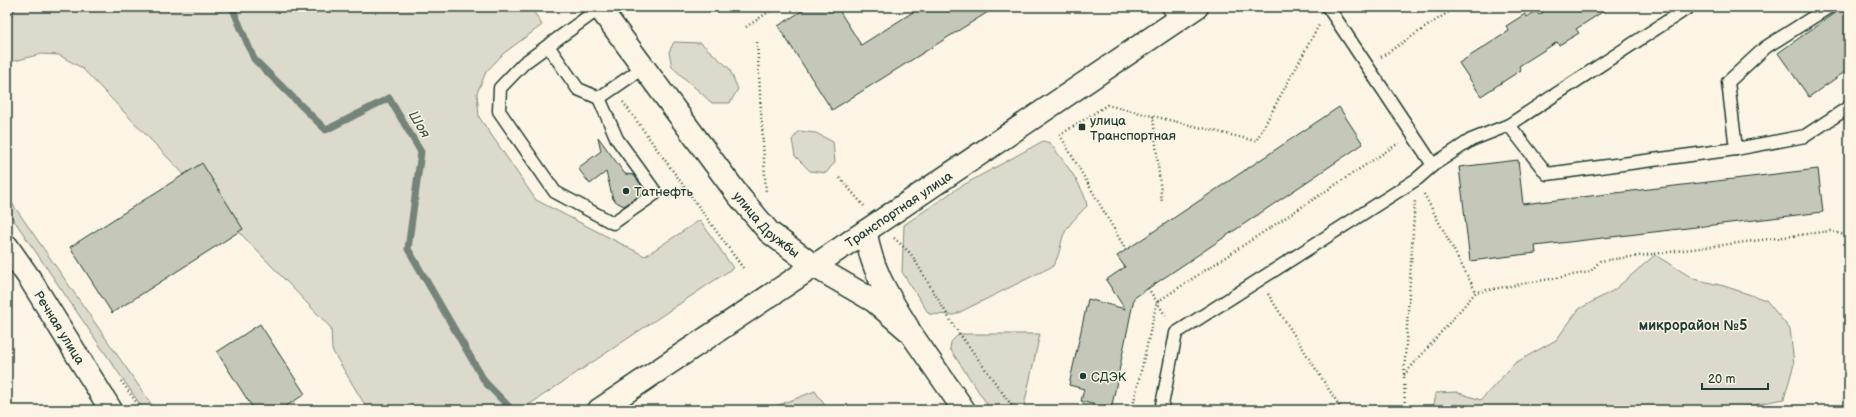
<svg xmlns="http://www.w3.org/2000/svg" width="1856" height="417" viewBox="0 0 1856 417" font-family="'Balsamiq Sans',sans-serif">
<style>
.green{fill:#dcdacc;stroke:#7e8c80}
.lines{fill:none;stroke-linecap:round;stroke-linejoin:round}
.stream{stroke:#758479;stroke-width:7}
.building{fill:#c5c7b9;stroke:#1f3d34}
.service-casing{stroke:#1f3d34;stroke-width:15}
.minor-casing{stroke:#1f3d34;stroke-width:25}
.tertiary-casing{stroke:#1f3d34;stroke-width:25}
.secondary-casing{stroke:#1f3d34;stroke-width:25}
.primary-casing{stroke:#1f3d34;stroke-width:25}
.path{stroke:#1f3d34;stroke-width:2.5;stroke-dasharray:1 3;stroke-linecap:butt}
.service{stroke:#fcf5e5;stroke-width:12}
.minor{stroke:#fcf5e5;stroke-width:22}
.tertiary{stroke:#fcf5e5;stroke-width:22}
.secondary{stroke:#fcf5e5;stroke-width:22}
.primary{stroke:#fcf5e5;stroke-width:22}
.poi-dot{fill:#1f3d34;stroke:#fcf5e5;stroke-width:1.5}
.labels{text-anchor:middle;stroke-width:3;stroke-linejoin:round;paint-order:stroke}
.poi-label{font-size:13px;fill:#1f3d34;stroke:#fcf5e5;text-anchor:start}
.street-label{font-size:13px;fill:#1f3d34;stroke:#fcf5e5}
.water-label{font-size:14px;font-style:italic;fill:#435a51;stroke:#fcf5e5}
.neighbourhood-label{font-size:14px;font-weight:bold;fill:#1f3d34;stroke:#fcf5e5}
</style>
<rect width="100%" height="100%" fill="#fcf5e5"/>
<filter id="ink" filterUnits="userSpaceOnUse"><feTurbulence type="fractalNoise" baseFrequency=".025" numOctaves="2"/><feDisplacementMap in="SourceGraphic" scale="8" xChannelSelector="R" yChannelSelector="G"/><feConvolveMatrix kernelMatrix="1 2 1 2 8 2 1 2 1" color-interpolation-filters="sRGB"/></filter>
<g filter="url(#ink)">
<g class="green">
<path d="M7 7H531L542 25 504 53 486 72 477 93 479 117 536 200 645 256 700 220 733 268 521 410H368L332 350 331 328 82 68 59 55 41 54 7 63Z"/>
<path d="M674 42 701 43 729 68 738 89 730 103H712L672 67 669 52Z"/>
<path d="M799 131 816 133 833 142 835 162 826 173 810 171 795 156 792 140Z"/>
<path d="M1043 141 1050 143C1062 160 1084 185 1087 206 1078 215 1068 225 1063 236 1060 247 1059 257 1053 266L954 315 929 314 902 272 904 225 958 188Z"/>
<path d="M7 196 152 405 154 410H144L7 210Z"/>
<path d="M1655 255 1694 279 1724 286 1766 300 1790 329 1794 364 1784 399 1728 410H1433L1436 393 1456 392 1481 400 1515 363 1556 340 1579 309 1614 290Z"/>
<path d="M959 334H1040L1023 410H991L950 349 951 342Z"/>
<path d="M815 391 828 410H766Z"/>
</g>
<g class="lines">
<g class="stream">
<path d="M232 7 254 59 326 130 389 98 421 152 408 249 485 382 512 410"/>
<path d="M7 18 13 7"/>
</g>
</g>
<g class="building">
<path d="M808 7H837L861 45 921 7H996L832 110 778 26Z"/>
<path d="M1551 7H1610L1576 29 1579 33 1559 45 1557 42 1519 66 1521 70 1481 96 1459 63 1509 31 1506 26 1525 14 1527 17 1536 11 1539 15Z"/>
<path d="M1843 7H1849V69L1809 97 1778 53Z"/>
<path d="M1339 107 1363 144 1134 298 1111 410H1097L1095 405 1081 401 1084 389 1069 385 1088 299 1125 309 1106 280 1125 267 1117 256Z"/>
<path d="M598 137 625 174 634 175 644 189 643 193 624 206 618 203 613 199 606 172 590 184 578 168 601 151Z"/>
<path d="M1518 160 1523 204 1818 169 1823 212 1535 246 1536 253 1470 261 1459 167Z"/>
<path d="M202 163 243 229 112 313 70 247Z"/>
<path d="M260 324 305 394 280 410H254L217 352Z"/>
</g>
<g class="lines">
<defs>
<g id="service">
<path d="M1168 7 1177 21"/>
<path d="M1328 7 1433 165"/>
<path d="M600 8 524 63 500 88 499 111 555 192 613 223 656 193 617 139 599 98 644 67"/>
<path d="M548 46 578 89 599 98"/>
<path d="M1509 125 1547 174 1736 149 1805 136 1849 107"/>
<path d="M1736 149 1728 82 1766 47 1829 7"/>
<path d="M1161 410 1176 333 1417 179 1433 165 1471 140 1509 125 1689 7"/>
</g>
<g id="minor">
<path id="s1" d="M7 246 30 279 111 410"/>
</g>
<path id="tertiary" d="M599 410 814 266"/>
<g id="secondary">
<path d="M866 231C870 268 889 297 908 328"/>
<path id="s2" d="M814 266 1197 7"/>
</g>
<g id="primary">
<path id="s3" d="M599 7 738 195 769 232 814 266 874 301 910 332 964 410"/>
</g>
</defs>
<use href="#service" class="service-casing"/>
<use href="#minor" class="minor-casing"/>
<use href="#tertiary" class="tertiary-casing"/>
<use href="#secondary" class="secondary-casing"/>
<use href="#primary" class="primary-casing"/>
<g class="path">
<path d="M746 27 776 7"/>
<path d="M757 42 766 193"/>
<path d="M1381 57 1456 7"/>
<path d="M623 102 743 268"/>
<path d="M1153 116 1162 203"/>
<path d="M840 178 864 206"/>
<path d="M1424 194 1476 292"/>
<path d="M7 219 11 225"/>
<path d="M894 238 911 254 954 326 1015 410"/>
<path d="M1126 250 1060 135 1107 105 1256 141 1319 25"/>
<path d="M1148 288 1167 318"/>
<path d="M1268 294 1342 410"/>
<path d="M1404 375 1476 292 1590 272 1600 261 1830 231 1849 236"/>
<path d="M121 381 142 410"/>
<path d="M536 410 538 409"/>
<path d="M1132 410 1157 302 1399 143"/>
<path d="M1405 410 1404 375 1415 199"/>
</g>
<use href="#service" class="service"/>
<use href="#minor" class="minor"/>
<use href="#tertiary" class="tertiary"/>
<use href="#secondary" class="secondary"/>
<use href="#primary" class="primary"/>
</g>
</g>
<g class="poi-dot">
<rect x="1078" y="123" width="8" height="8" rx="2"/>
<circle cx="626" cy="191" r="4"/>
<circle cx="1083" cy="376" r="4"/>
</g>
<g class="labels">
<g class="poi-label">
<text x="1090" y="125">улица<tspan x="1090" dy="15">Транспортная</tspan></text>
<text x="634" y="196">Татнефть</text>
<text x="1091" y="381">СДЭК</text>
</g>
<g class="street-label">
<text dy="5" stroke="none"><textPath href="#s2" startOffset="102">Транспортная улица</textPath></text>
<text dy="5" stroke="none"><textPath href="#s3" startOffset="275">улица Дружбы</textPath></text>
<text dy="5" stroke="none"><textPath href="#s1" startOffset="97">Речная улица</textPath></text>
</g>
<g class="water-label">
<text transform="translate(420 124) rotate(59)" y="5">Шоя</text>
</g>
<g class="neighbourhood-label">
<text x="1693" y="330">микрорайон №5</text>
</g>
</g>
<rect width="1856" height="417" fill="none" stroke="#fcf5e5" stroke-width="24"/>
<rect x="12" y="12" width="1832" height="393" fill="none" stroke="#1f3d34" stroke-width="1.5" filter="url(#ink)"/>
<path d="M1702 383v6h66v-6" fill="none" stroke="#1f3d34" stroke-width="2"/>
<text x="1708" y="383" font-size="12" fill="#1f3d34" stroke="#fcf5e5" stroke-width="3" paint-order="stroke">20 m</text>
</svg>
